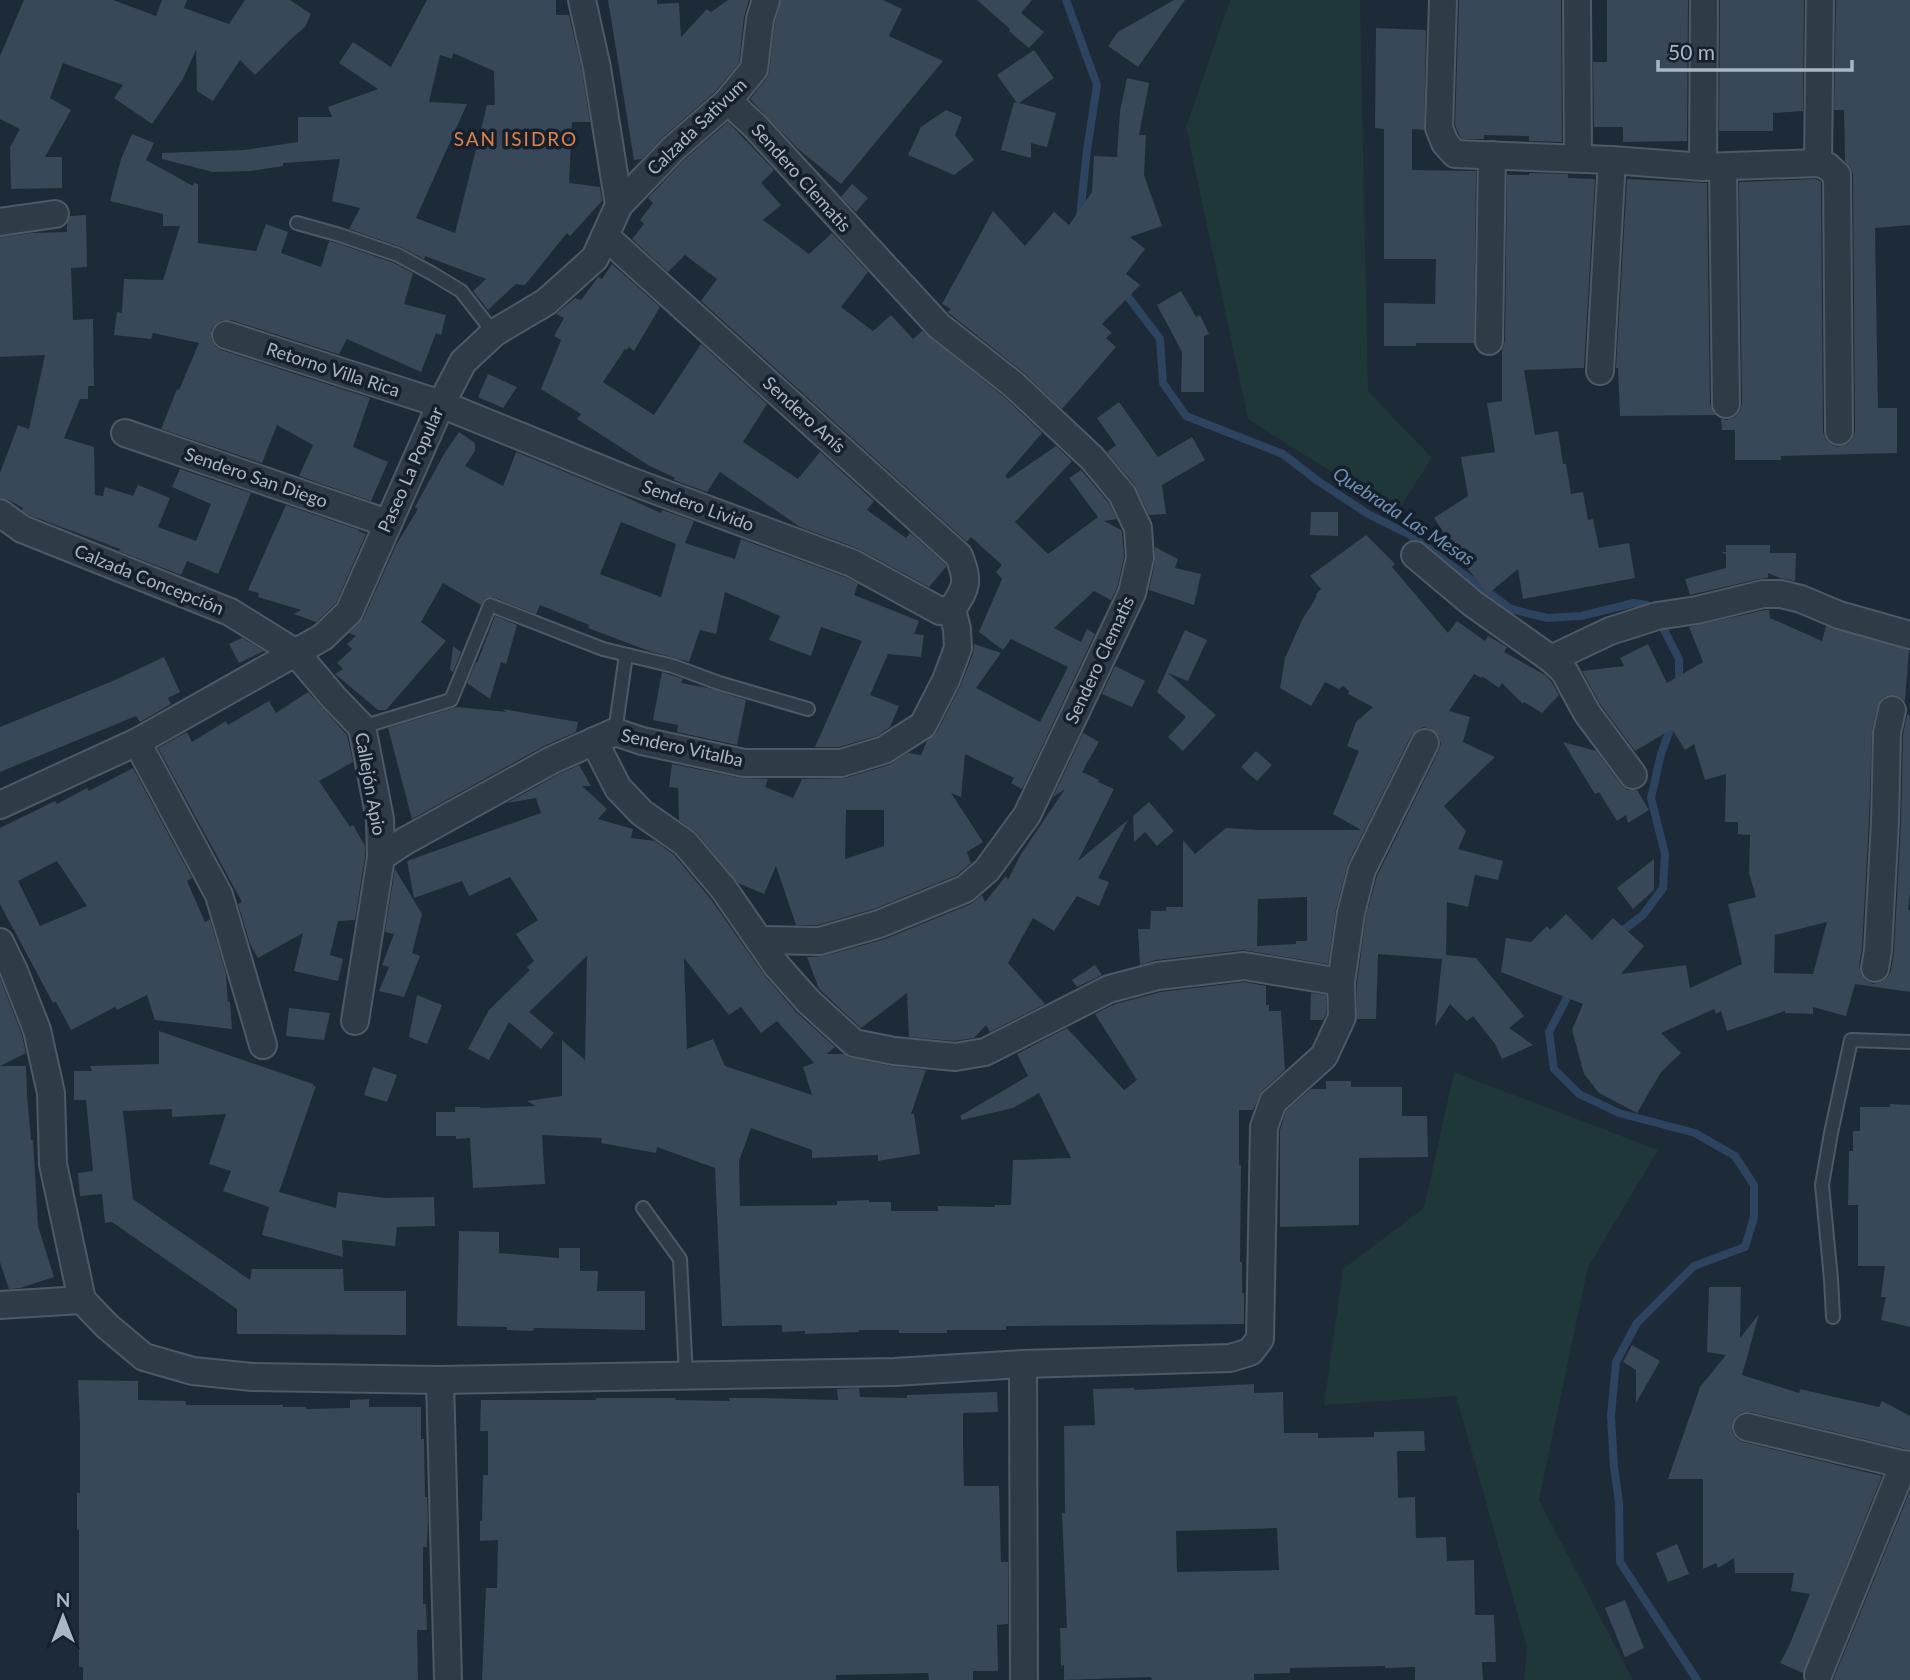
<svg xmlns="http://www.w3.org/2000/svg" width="1910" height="1680" viewBox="0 0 1910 1680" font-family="Lato,sans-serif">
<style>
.green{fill:#1f3738}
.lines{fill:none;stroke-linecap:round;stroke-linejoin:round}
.stream{stroke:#2c445f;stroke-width:8}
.building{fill:#384858;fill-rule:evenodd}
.lane-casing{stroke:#4e5966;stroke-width:16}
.street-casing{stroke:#4e5966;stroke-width:30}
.lane{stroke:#303b48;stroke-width:12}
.street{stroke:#303b48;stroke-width:26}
.labels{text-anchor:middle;stroke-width:7;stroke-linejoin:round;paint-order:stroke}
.street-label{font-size:18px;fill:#aab6c5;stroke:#16202c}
.neighbourhood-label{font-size:19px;letter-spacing:2px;fill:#de834c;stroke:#16202c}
.water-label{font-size:19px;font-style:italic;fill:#6e8eb2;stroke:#16202c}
</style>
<rect width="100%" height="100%" fill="#1d2a37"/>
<g class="green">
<path d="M1230 0H1360L1368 391 1432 458 1396 513 1248 419 1186 127Z"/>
<path d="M1454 1072 1658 1150 1588 1267 1539 1500 1633 1680H1524L1527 1647 1456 1396 1324 1405 1343 1269 1424 1208Z"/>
</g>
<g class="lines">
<g class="stream">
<path d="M1066 0 1097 85 1087 150 1080 217"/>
<path d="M1123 290 1160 339 1163 383 1186 416 1283 454 1318 481 1368 514 1410 535 1511 609 1547 618 1581 616 1634 603 1647 605 1657 616 1679 659V684"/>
<path d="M1617 935 1643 915 1663 888 1665 854 1651 798 1661 754 1673 721"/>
<path d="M1571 990 1549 1032 1554 1069 1579 1094 1619 1113 1695 1133 1735 1156 1754 1185V1217L1745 1247 1694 1266 1637 1323 1616 1362 1611 1416 1614 1467 1619 1502 1620 1562 1697 1680"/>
</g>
</g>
<g class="building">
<path d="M24 0H113L156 16 162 0H187L184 8 229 24 245 0H290L311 14 305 27 290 40 255 75 240 60 213 101 197 91 196 50 183 79 152 124 114 98 123 85 63 63 50 98 71 110 45 157H62V188L11 189 10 147 20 129 0 119V56Z"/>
<path d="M427 0H556V15H569L582 71 590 122H572L569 183 600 187 602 201 570 236 567 233 525 285 516 284 488 310 473 291 486 279 425 256 424 259 401 247 349 229 360 208 332 201 340 159 283 163V166L251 171 213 172 162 159V153L244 150 298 142V117H332L328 107 378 89 339 63 353 42 391 67ZM453 53 494 71 495 105H487L455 233 416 218 467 104 429 102 440 55 452 59Z"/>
<path d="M608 0H657V4L679 3 681 37 707 9 711 12 728 0H749L744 17 739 63 717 90 664 136 642 159 634 160Z"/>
<path d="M781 0H883L902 9 889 36 943 61 841 184 797 148 750 99 766 79 769 72 775 22Z"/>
<path d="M977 0H1032L1021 13 1044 32 1029 48 1009 31 1010 29Z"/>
<path d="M1174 0H1185L1138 67 1108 46 1118 32Z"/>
<path d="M1459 0H1561L1562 142 1529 141V136L1484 135V139H1462L1459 135 1455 125Z"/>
<path d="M1607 0H1688L1687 141 1623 142V127H1594L1593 62H1607Z"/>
<path d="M1720 0H1804L1803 111 1773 113V131H1719Z"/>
<path d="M1836 0H1910V225L1875 228 1878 408H1897V453L1781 456V460H1735V430H1722L1721 419 1727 420 1735 417 1740 411 1742 404 1739 182 1816 179 1821 182 1823 432 1826 440 1832 445 1838 447 1848 444 1852 439 1855 432 1853 175 1851 168 1845 161 1844 110H1834Z"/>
<path d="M1376 28 1426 30 1424 130 1412 129V170L1476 171 1474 343H1416V346H1384V303L1435 304 1436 259H1384V129L1375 128Z"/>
<path d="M1034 50 1054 78 1019 103 1056 113 1047 147 1031 143V158L1001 150 1014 102 1017 103 997 75Z"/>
<path d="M1127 78 1149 83 1139 135H1146L1144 175 1162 226 1130 237 1145 249 1126 274 1140 285 1102 324 1112 333 1106 338 1116 347 1062 409 1023 372 950 314 947 312 951 309 942 304 993 211 1025 246 1054 212 1069 225 1092 192 1094 156 1117 157 1120 111Z"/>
<path d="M946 110 962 117 955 135 974 160 954 175 908 155 921 127Z"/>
<path d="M728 122 774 170 761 183 781 205 763 220 809 254 832 233 868 272 841 307 873 331 891 315 913 339 922 331 1003 396 1042 433 1005 476 1008 479 1056 446 1072 461 1015 522 1048 554 1098 517 1069 478 1081 470 1109 503 1117 519 1104 521 1121 530 1122 532 1124 557 1117 588 1111 600 1094 591 1054 628 1081 642 1087 629 1095 634 1022 789 1011 783 1014 778 965 754 961 797 951 793 983 842 967 852 971 863 957 875 874 909 818 925H796L776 866 764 894 738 883 697 833 679 820 678 788 669 787 672 764 741 778 768 779 765 787 793 798 802 779 845 778 889 765 908 753 921 755 927 741 937 732 960 687 973 654 974 644 1001 653 976 688 1040 722 1068 667 1011 639 1003 650 979 632 1002 579 996 572 1002 565 971 537 967 542 701 301 717 279 685 255 668 272 632 239 644 224 640 220 653 203 648 198 685 159ZM846 810H884V846L845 859Z"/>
<path d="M132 134 154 143 146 160 193 186 194 183 198 184V243L256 251 266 224 288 232 281 253 321 267 329 241 337 243 394 263 413 273 404 304 446 315 441 335 436 333 421 372 347 339 339 354 341 355 231 320H222L215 324 211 330V339L215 346 221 350 370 398 353 447 388 462 371 501 299 476 313 445 277 425 262 463 161 429 177 389 179 390 199 343 153 333 151 339 114 335 117 312 122 313 124 279 163 280 180 226H163V214L110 201 121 159Z"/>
<path d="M1529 173 1568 174V178L1595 179 1584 368 1524 370 1535 435 1558 431 1563 464H1566L1571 494 1583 492 1588 520 1593 519 1599 548 1629 543 1635 578 1523 599 1518 569 1488 594 1457 555 1458 554 1434 518 1468 496 1461 457 1495 452 1487 403 1502 401V350L1505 341 1507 175H1529Z"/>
<path d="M1627 179 1707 183 1710 404 1715 415 1620 416 1618 368H1616Z"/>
<path d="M852 184 868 198 856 212 841 197Z"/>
<path d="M86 215 87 267 71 268 73 320 93 319 94 386H88V399H80L64 438 94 447 95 495 103 496 105 487 133 496 138 485 170 498 158 527 196 541 211 504 172 487 180 469 251 493 218 574 187 561 181 575 119 551 120 549 29 515 22 510 23 508 9 500 0 498V473L18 425 29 429 45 355 0 357V237L32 233 67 232V224L70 216Z"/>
<path d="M612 264 660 307 634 351 629 347 627 350 625 349 603 382 654 415 701 344 767 404 743 442 798 479 820 452 874 501 867 510 906 538 910 533 946 565V567L929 587 859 549 800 527 720 472 707 492 674 480 675 478 648 465 577 419 581 414 541 389 561 340 554 336 564 318 556 314 575 298 581 300 598 277 602 279Z"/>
<path d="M1181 291 1196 317 1200 315 1209 334 1204 336V392H1181L1182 352 1157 305Z"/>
<path d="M488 374 517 387 503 408 478 397Z"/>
<path d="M1119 402 1158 457 1192 437 1205 460 1162 485 1166 514 1149 515 1134 484 1107 452 1116 445 1097 418Z"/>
<path d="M459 432 475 443V451L465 466 503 486 516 452 619 494 661 513 662 510 694 521 685 543 735 559 741 539 845 577 858 584 854 595 919 621 914 634 924 635 921 657 888 654 870 695 899 706 890 727 877 736 839 747H815L862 641 821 627 811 656 769 640 780 616 725 592 716 634 700 630 689 662 649 651 588 628 589 625 540 605 536 614 493 597 485 598 481 605 443 583 421 622 446 641 386 710H378L335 674 343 669 337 663 352 649 347 644 356 636 349 633 363 619 396 545 418 509 415 507 444 454ZM621 522 676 544 661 597 600 574Z"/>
<path d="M286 505 359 530 358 531 366 534 336 603 316 622 294 614 301 610 258 597 259 593 248 590Z"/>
<path d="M1311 512H1338V536L1310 535Z"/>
<path d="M1366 535 1395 564 1392 567 1448 633 1457 621 1485 641 1488 636 1507 647 1504 652 1545 675 1551 681 1559 695 1542 713 1524 702 1523 704 1502 683 1499 688 1482 676V678L1474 674 1449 711 1470 717 1463 742 1495 757 1444 806 1466 831 1458 849 1503 861 1498 880 1475 875 1468 907 1447 902 1446 955 1476 958 1524 1016 1509 1028 1533 1045 1502 1059 1495 1044 1473 1016 1467 1021 1450 1004 1435 1027 1442 959 1378 954 1376 1019H1357V983L1366 916 1377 876 1439 750 1441 743 1438 735 1431 729 1423 727 1417 730 1411 736 1348 863 1336 909 1328 964 1243 950 1156 960 1140 965 1138 929H1150L1151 911H1166V907H1183V840L1195 854 1226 828 1258 830H1361L1333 814 1359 751 1347 746 1356 722 1373 707 1348 694 1349 691 1343 686 1339 689 1325 682 1311 706 1280 688 1285 658 1302 620 1317 596 1315 595 1321 589 1310 576ZM1307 897V941H1296V944L1257 946 1258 899Z"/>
<path d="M1726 545H1770V553H1796L1795 581 1780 578 1768 573V578L1759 579 1690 595 1685 579 1726 568V554L1721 552H1726Z"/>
<path d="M1155 547 1178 559 1175 568 1201 574 1194 605 1149 590 1155 561Z"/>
<path d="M1765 610H1769L1770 618 1822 641 1826 626 1909 650 1905 701 1902 698 1895 695H1888L1881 699 1877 707 1872 730 1869 821 1862 948 1859 966 1861 974 1865 980 1873 984 1881 982 1887 978 1891 971 1894 951 1901 823 1903 735 1907 715H1910V893L1908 910H1910V992L1855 984 1846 1016 1813 1007V1014L1785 1013V1011L1727 1031 1721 1011 1716 1014 1714 1009 1661 1033 1681 1053 1661 1072 1637 1113 1599 1093 1584 1074 1572 1030 1583 1004 1501 972 1506 938 1531 942 1547 926 1550 930 1566 914 1592 940 1613 918 1644 946 1621 974 1686 965 1690 988 1742 964 1728 904 1756 897 1749 873 1750 835 1738 834V822H1725L1726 774 1705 780 1694 744 1685 750 1672 729 1635 751 1600 704 1582 671 1624 666 1620 658 1648 644 1667 683 1703 662 1689 627ZM1827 922 1813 974 1774 973 1775 935Z"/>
<path d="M495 616 517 625 506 664 501 662 490 699 467 683 476 662 477 663Z"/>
<path d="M1185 630 1207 640 1188 681 1168 673 1216 715 1183 751 1168 737 1186 717 1157 692Z"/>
<path d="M242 638 264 651 239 663 229 644Z"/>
<path d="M453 646 461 652 453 672 450 670Z"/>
<path d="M164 657 180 692 168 698 171 704 140 722 136 716 0 772V727L115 680Z"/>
<path d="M1115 666 1145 681 1132 707 1102 694Z"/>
<path d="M662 672 683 679 681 683 708 688 746 700 737 745 677 732 678 725 653 720Z"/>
<path d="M308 692 347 735 353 762 319 781 350 827 353 825 365 846V856L355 920 338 921 330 955 343 959 338 981 294 971 303 933 258 958 250 944 238 904 242 902 158 748 187 732 192 742 226 721 228 725 269 701 276 713Z"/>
<path d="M457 707 507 712 502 709 578 722 576 732 544 746 412 819 388 728Z"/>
<path d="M1083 733 1099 742 1082 772 1099 780 1098 782 1114 789 1078 861 1128 820 1098 878 1109 882 1099 906 1077 896 1054 931 1033 918 1008 963 1045 1004 990 1032 986 1025 974 1038 954 1041 909 1037 907 993 861 1028 819 989 807 957 824 956 885 939 971 904 982 895 985 902 1006 876 1008 880 1021 854 1065 789 1053 797Z"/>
<path d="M1563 742 1596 751 1621 785 1627 790H1637L1649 810 1628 823 1626 815 1617 821 1599 792 1595 794Z"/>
<path d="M1256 751 1272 765 1257 781 1241 767Z"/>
<path d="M579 765 591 786H582L607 809 598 819 633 829 631 838 655 841 674 855 710 898 765 976 796 1012 835 1047 826 1054H843L851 1058 891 1066 926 1070 911 1114H914L920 1154 878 1161V1155L812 1158V1150L751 1128 739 1161 740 1206 837 1205V1201L869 1200V1202H891V1211H938V1206L995 1207V1205H1011L1013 1160 1071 1158 1039 1093 1013 1108 962 1120 960 1116 1028 1076 1017 1054 1067 1028 1124 1090 1137 1080 1095 1014 1115 1004 1161 992 1244 982 1266 986V1005H1269V1011H1281L1285 1070 1262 1091 1253 1110H1239V1165H1241L1240 1262H1242V1293H1244V1324L1006 1326V1330H947V1333H899V1330H859V1332L805 1334V1331L782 1332V1325L722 1326 715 1168 657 1147 656 1153 601 1143 602 1138 542 1135 545 1184 473 1188 470 1138 456 1139V1136H436V1112H455V1107H480V1108L536 1106 527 1101 562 1096V1040L585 1060 587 956 529 1012 554 1033 541 1049 509 1022 489 1060 468 1049 489 1010 530 970 527 967 534 961 516 934 538 920 510 877 469 896 462 881 414 898 407 861 541 813 536 798 507 803 559 774ZM684 958 729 1015 741 1007 761 1033 777 1021 814 1063 803 1067 812 1095 725 1066 713 1039 687 1049Z"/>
<path d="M133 768 192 878 187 881 205 922 210 919 226 974 228 1002H230L232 1029 155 1020 147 995 117 1010 115 1007 71 1030 56 1002 53 1003 0 904V828L55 801 57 804 87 788 89 791ZM57 861 87 906 40 926 18 881Z"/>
<path d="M1149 802 1174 831 1157 846 1145 832 1134 842 1133 816Z"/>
<path d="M1654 859V890L1633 909 1617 888Z"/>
<path d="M395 869 422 914 412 953 420 956 404 997 379 991 389 967 382 965 394 934 385 932Z"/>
<path d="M1095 965 1102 975 1077 987 1072 980Z"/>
<path d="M0 978 22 1035 26 1053 0 1066Z"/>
<path d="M1311 993 1326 995V1014L1323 1020H1310Z"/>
<path d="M417 995 442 1005 427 1044 409 1037Z"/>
<path d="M289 1008 330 1013 324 1040 286 1036Z"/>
<path d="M159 1031 313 1084V1086H316L279 1192 336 1208 338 1192 385 1198 434 1197 435 1226 397 1227 395 1246 342 1240 343 1257 262 1235 269 1207 223 1191 231 1171 209 1164 226 1114 172 1117V1109L123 1111 133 1199 250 1280 252 1269H343L344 1291H406V1335L237 1334V1309L112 1222 105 1223 102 1194 80 1196 78 1173 93 1171 86 1100H74V1071H92L90 1066 159 1064Z"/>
<path d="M0 1066H26L27 1094 31 1140H33L38 1226 54 1277 20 1288 9 1289 0 1262Z"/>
<path d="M373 1067 397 1075 387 1102 364 1095Z"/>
<path d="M1326 1081H1351V1087H1402V1116H1427L1428 1157 1359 1158V1225L1280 1227V1130L1286 1111 1311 1089H1326Z"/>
<path d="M1890 1104 1910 1105V1327L1881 1320 1886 1297H1881L1885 1266H1858V1205H1848L1849 1151H1853V1131H1860V1107H1890Z"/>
<path d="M459 1231 499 1232V1253L559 1258V1248H580V1271H598L597 1291H645V1330L534 1328 533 1331 507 1330V1327L457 1326Z"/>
<path d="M1709 1287H1741L1740 1338 1759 1314 1742 1375 1799 1393 1800 1389 1879 1407 1882 1401 1910 1416V1450L1751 1412H1742L1736 1416 1732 1423V1432L1737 1439 1743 1442 1882 1476 1803 1673 1780 1663 1789 1646 1810 1594 1791 1591 1794 1573H1735L1734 1558 1718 1568 1716 1563 1703 1569V1479H1668L1700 1387 1726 1355 1707 1352Z"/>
<path d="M1632 1345 1660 1361 1636 1403V1370L1623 1362Z"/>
<path d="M78 1380 138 1381V1400L186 1401V1405H283V1407H306V1409L350 1408V1400L369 1399V1407H421V1439H424L425 1497H427L428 1520 427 1547H423V1604H426L427 1630H417L418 1680H83V1667H79V1530H77V1493H80V1425Z"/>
<path d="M1254 1384V1393L1283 1392 1284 1433H1318V1438L1374 1437V1432L1424 1431 1425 1451H1397L1398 1498 1415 1497 1416 1538 1446 1537 1447 1561 1474 1560 1475 1615H1494L1496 1662H1482L1483 1680H1415V1667L1385 1668V1666L1290 1668V1673L1254 1674V1680H1152L1151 1677 1064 1680V1665L1061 1666 1060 1628H1067L1062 1513H1065L1064 1426 1095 1425 1093 1389 1134 1388V1390ZM1277 1528 1279 1570 1177 1572 1176 1531Z"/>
<path d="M859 1388 860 1397 907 1398V1395L997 1392 998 1412 963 1413V1446L964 1486H999L1001 1562H1008V1624L997 1625 998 1671H973V1680H929L928 1673 836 1675V1680H482L486 1588H497L498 1540 480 1541V1521H482L483 1475H488V1431H480L481 1400H596V1398H676L675 1400 730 1401 729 1398H758L838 1400 837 1389Z"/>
<path d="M1910 1491V1680H1833Z"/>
<path d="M1677 1544 1689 1574 1668 1582 1656 1553Z"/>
<path d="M1625 1600 1644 1648 1625 1657 1605 1608Z"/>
</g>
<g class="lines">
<defs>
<g id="lane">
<path d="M297 223 340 235 398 255 433 274 461 291 494 333"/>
<path d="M362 727 451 700 490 605 603 649 673 666 719 683 808 709"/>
<path d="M615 732 626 655"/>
<path d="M643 1208 680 1259 686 1376"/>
<path d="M1833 1317 1831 1279 1822 1185 1831 1133 1851 1040 1910 1042"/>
</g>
<g id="street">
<path d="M1443 0 1439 128 1445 143 1455 154 1612 160 1703 167 1818 163 1827 166 1837 175 1839 431"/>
<path d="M1577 0 1578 158"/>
<path d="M728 101 755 126 939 326 1013 384 1092 458 1122 494 1138 528 1140 558 1132 593 1027 815 987 870 965 889 879 924 820 941 759 940"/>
<path d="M1818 163 1820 0"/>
<path d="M1703 167 1704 0"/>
<path d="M1723 168 1726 404"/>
<path d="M619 205 674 148 728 101 754 69 760 19 766 0"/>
<path d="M0 222 55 214"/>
<path d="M605 236 959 556C969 582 967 587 952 609"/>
<path d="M226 335 441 404 625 479 852 563 940 611 952 609"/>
<path d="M1489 341 1492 155"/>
<path d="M1600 371 1612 160"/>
<path d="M125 433 387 523"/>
<path d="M0 513 22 529 230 612 296 653 334 698 362 727 380 819 381 857 355 1021"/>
<path d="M1415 555 1472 603 1551 659 1610 631 1632 624 1657 616 1697 610 1763 594H1781L1801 599 1839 615 1910 635"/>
<path d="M1551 659 1564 671 1587 713 1633 775"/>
<path d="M594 741 618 788 642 813 685 843 723 888 777 966 808 1001 854 1043 894 1051 955 1057 985 1052 1109 989 1158 976 1244 966 1341 982"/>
<path d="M137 742 219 895 263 1045"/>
<path d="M0 805 137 742 323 637 349 612 441 404 463 362 494 333 546 302 595 258 619 205 597 68 582 0"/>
<path d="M381 857 405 841 552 760 615 732 642 741 744 763H841L884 750 923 725 946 680 958 648 957 629 952 609"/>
<path d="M0 942 14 971 37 1030 51 1093 53 1164 82 1300 107 1326 144 1357 193 1371 252 1377 440 1380 895 1372 1023 1364 1230 1358 1250 1352 1260 1339 1264 1127 1273 1102 1324 1056 1342 1017 1341 982 1351 913 1362 870 1425 743"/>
<path d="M1875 968 1878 950 1885 822 1887 733 1892 710"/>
<path d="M0 1305 82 1300"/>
<path d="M1023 1364 1024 1680"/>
<path d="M440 1380 448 1680"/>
<path d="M1747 1427 1910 1466"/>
<path d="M1818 1675 1904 1464"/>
</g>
</defs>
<use href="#lane" class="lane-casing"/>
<use href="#street" class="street-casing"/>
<use href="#lane" class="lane"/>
<use href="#street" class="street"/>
</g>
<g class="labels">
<g class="street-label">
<text transform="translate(697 127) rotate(-44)" y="6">Calzada Sativum</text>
<text transform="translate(801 178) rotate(48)" y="6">Sendero Clematis</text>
<text transform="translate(333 370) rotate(18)" y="6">Retorno Villa Rica</text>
<text transform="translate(804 415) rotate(42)" y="6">Sendero Anís</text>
<text transform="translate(411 470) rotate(-66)" y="6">Paseo La Popular</text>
<text transform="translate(256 478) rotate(19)" y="6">Sendero San Diego</text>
<text transform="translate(698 506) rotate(20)" y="6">Sendero Livido</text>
<text transform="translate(149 580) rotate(22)" y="6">Calzada Concepción</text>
<text transform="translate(1100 660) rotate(-65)" y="6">Sendero Clematis</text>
<text transform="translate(682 748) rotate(12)" y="6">Sendero Vitalba</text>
<text transform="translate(370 784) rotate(80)" y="6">Callejón Apio</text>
</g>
<g class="neighbourhood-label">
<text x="516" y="146">SAN ISIDRO</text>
</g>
<g class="water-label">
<text transform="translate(1404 516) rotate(33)" y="7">Quebrada Las Mesas</text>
</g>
</g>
<g transform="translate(63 1617)" stroke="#16202c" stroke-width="5" paint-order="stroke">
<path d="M0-5L12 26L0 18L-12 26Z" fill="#aab6c5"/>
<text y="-10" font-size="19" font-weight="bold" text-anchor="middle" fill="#aab6c5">N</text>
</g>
<path d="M1658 60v10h194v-10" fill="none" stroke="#aab6c5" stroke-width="3.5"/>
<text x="1668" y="60" font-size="21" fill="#aab6c5" stroke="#16202c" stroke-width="5" paint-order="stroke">50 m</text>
</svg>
